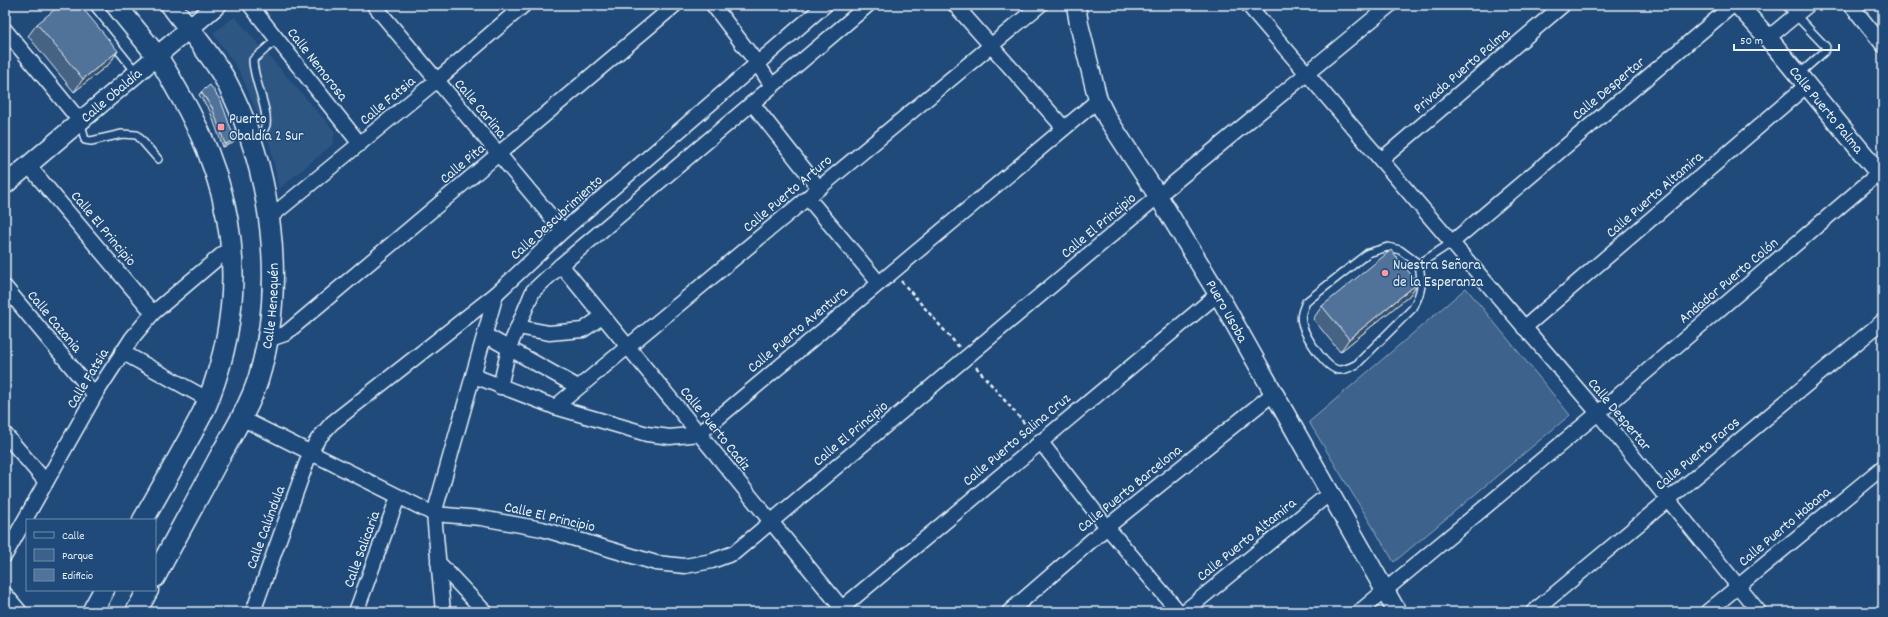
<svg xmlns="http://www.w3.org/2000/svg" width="1888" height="617" viewBox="0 0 1888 617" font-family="Dekko,sans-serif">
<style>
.built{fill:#2e5683}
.green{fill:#3c628c;stroke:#92aac2}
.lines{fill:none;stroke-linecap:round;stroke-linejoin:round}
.service-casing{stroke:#e8f1f8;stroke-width:10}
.minor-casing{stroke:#e8f1f8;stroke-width:17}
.tertiary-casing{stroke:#e8f1f8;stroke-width:21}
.secondary-casing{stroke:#e8f1f8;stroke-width:23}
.path{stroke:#e8f1f8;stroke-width:2.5;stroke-dasharray:4 3;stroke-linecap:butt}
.service{stroke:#1f4a7a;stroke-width:7}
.minor{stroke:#1f4a7a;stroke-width:14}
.tertiary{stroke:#1f4a7a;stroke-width:18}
.secondary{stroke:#1f4a7a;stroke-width:20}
.wall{fill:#466384;stroke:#e8f1f8}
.shaded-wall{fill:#39506b;stroke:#e8f1f8}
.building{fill:#517399;stroke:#e8f1f8}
.poi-dot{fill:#ff9aa2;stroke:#1f4a7a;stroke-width:1.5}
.labels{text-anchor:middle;stroke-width:3;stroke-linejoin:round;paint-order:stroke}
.street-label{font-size:15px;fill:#e8f1f8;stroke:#1f4a7a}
.poi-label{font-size:15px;fill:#e8f1f8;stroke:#1f4a7a;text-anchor:start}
</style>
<rect width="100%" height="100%" fill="#1f4a7a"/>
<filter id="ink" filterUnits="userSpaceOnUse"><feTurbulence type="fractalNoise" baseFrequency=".025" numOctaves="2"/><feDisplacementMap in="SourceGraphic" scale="8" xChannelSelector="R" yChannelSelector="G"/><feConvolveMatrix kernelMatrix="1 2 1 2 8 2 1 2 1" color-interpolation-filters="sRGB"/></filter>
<g filter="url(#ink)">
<path class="built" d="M235 17 335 132 333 144 279 189 270 145 240 72 213 33Z"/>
<path class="green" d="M1466 288 1570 415 1394 562 1309 422Z"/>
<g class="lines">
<defs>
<g id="service">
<path d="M82 5 136 72"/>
<path d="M1786 5 1826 47 1824 52 1798 75"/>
<path d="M81 123 85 140 91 141 122 134 137 135 158 159"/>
<path d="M255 144C258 138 264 131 266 125 269 110 253 79 253 60L277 39"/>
<path d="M1388 247 1400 250 1419 264C1422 284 1423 289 1413 308L1357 364C1351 367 1346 370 1339 370 1326 369 1304 335 1302 323 1300 315 1303 309 1306 302L1368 253Z"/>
<path d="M1419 264 1451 243"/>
</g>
<g id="minor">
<path d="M250 5 360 144"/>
<path d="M374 5 563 231"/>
<path d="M713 5 757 63 772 86"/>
<path d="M955 5 1064 128"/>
<path d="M1248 5 1598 413 1759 612"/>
<path d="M1851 5 1883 45"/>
<path d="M5 30 80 121"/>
<path d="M1768 38 1808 5"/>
<path d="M752 103 819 188"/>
<path d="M1381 160 1563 5"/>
<path d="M28 165 153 313"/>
<path d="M808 198 879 283"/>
<path d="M269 218 436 81 524 5"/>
<path d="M1451 243 1733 5"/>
<path d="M561 265 845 612"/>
<path d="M5 287 95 395"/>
<path d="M518 327 549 333 583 330 603 316"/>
<path d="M1524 328 1806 86"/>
<path d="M485 335 578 387"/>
<path d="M267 340 285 334 675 5"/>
<path d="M122 352 209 400"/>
<path d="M474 376 555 407 647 434 670 437 699 434 1098 100"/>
<path d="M500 387 509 348 533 291 561 265 868 5"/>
<path d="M555 407 1040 5"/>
<path d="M241 418 434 514 481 518 542 529 656 563 685 566 712 561 734 553 1158 196 1390 5"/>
<path d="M5 434 46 482"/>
<path d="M1040 441 1107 527 1179 612"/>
<path d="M5 555 95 395 132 338 153 313 232 246"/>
<path d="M438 562 485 612"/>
<path d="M5 594 20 612"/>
<path d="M253 612 310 453 318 439 332 423 496 294 563 231 825 5"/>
<path d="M356 612 398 497"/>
<path d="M443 612 434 514 496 294"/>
<path d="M837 612 1218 294"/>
<path d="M1009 612 1107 527 1274 393"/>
<path d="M1184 612 1330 493"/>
<path d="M1359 612 1598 413 1879 173"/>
<path d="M1533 612 1883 321"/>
<path d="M1707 612 1883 467"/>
</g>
<g id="tertiary">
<path id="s1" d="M1076 5 1079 24 1098 100 1107 118 1158 196 1218 294 1397 612"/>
<path id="s2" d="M1738 5 1768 38 1883 178"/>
<path id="s3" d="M5 185 217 5"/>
</g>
<g id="secondary">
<path d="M116 5C129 22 143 38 156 55 163 65 170 77 176 88 235 186 251 289 209 398 205 410 198 421 192 433 176 462 160 491 143 520"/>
<path id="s4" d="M155 577C176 537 198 498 219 458 233 433 249 407 258 380 287 285 272 168 226 81 211 54 189 30 171 5"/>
<path d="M92 612 104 590"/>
<path d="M136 612 148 590"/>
</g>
</defs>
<use href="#service" class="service-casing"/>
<use href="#minor" class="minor-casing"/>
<use href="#tertiary" class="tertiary-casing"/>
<use href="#secondary" class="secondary-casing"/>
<g class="path">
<path d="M901 281 959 347"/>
<path d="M976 367 1032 432"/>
</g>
<use href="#service" class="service"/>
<use href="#minor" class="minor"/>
<use href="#tertiary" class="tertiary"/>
<use href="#secondary" class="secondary"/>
</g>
<g class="wall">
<path d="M37 24 118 51 109 64 74 92 28 36Z"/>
<path d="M201 92 235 140 233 143 223 147 210 111 199 95Z"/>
<path d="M1418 283 1409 296 1340 352 1313 319 1322 306Z"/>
</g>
<g class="shaded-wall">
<path d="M118 51 109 64 74 92 83 79Z"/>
<path d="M235 140 233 143 223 147 225 144Z"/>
<path d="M1418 283 1409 296 1340 352 1349 339Z"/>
</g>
<g class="building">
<path d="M60 5H80L118 51 83 79 37 24Z"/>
<path d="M210 85 221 101 235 140 225 144 212 107 201 92Z"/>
<path d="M1391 250 1418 283 1349 339 1322 306Z"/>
</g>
</g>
<g class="poi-dot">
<rect x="217" y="123" width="8" height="8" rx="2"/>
<circle cx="1385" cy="273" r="4"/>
</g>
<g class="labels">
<g class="street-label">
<text transform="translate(318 64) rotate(52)" y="5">Calle Nemorosa</text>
<text transform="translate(1461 70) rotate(-41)" y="5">Privada Puerto Palma</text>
<text transform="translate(1608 88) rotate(-40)" y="5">Calle Despertar</text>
<text dy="5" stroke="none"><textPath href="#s3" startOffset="139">Calle Obaldía</textPath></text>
<text transform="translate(387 100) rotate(-40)" y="5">Calle Fatsia</text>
<text transform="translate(481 108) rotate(50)" y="5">Calle Carlina</text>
<text dy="5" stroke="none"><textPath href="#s2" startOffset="137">Calle Puerto Palma</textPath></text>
<text transform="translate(462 163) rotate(-40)" y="5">Calle Pita</text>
<text transform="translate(787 193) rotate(-40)" y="5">Calle Puerto Arturo</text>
<text transform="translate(1654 194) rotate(-41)" y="5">Calle Puerto Altamira</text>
<text transform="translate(556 217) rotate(-42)" y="5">Calle Descubrimiento</text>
<text transform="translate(1098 225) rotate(-40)" y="5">Calle El Principio</text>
<text transform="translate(104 228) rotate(50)" y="5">Calle El Principio</text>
<text transform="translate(1728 280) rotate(-40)" y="5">Andador Puerto Colón</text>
<text dy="5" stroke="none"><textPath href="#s4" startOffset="298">Calle Henequén</textPath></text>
<text dy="5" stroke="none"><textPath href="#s1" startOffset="345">Puero Usoba</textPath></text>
<text transform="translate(55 321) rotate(50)" y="5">Calle Cazania</text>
<text transform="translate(797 329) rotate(-40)" y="5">Calle Puerto Aventura</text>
<text transform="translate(87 378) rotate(-59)" y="5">Calle Fatsia</text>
<text transform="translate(1620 414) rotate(50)" y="5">Calle Despertar</text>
<text transform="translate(716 428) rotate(51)" y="5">Calle Puerto Cadiz</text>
<text transform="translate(850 433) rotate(-40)" y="5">Calle El Principio</text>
<text transform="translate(1016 439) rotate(-40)" y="5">Calle Puerto Salina Cruz</text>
<text transform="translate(1697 453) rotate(-40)" y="5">Calle Puerto Faros</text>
<text transform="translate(1129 488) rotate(-39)" y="5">Calle Puerto Barcelona</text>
<text transform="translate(550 516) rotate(13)" y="5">Calle El Principio</text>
<text transform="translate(1784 526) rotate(-40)" y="5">Calle Puerto Habana</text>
<text transform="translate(265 527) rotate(-70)" y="5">Calle Calúndula</text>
<text transform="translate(1246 539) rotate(-39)" y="5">Calle Puerto Altamira</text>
<text transform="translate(361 549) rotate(-70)" y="5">Calle Salicaria</text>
</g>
<g class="poi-label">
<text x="229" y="123">Puerto<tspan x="229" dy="17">Obaldía 2 Sur</tspan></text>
<text x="1393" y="269">Nuestra Señora<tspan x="1393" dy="17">de la Esperanza</tspan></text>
</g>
</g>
<rect width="1888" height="617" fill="none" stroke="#1f4a7a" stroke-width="20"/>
<rect x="10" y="10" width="1868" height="597" fill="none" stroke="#e8f1f8" stroke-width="1.5" filter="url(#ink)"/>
<rect x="26" y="519" width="130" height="72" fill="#1f4a7a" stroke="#6f8dac"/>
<rect x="34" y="532" width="20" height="6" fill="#1f4a7a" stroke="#6f8dac"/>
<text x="62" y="539" font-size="12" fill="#e8f1f8">Calle</text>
<rect x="34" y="549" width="20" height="12" fill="#3c628c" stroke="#6f8dac"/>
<text x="62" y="559" font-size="12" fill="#e8f1f8">Parque</text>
<rect x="34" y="569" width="20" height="12" fill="#517399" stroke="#6f8dac"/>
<text x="62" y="579" font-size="12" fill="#e8f1f8">Edificio</text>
<path d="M1734 44v6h105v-6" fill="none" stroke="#e8f1f8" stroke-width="2"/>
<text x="1740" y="44" font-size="12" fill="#e8f1f8" stroke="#1f4a7a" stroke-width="3" paint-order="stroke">50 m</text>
</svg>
